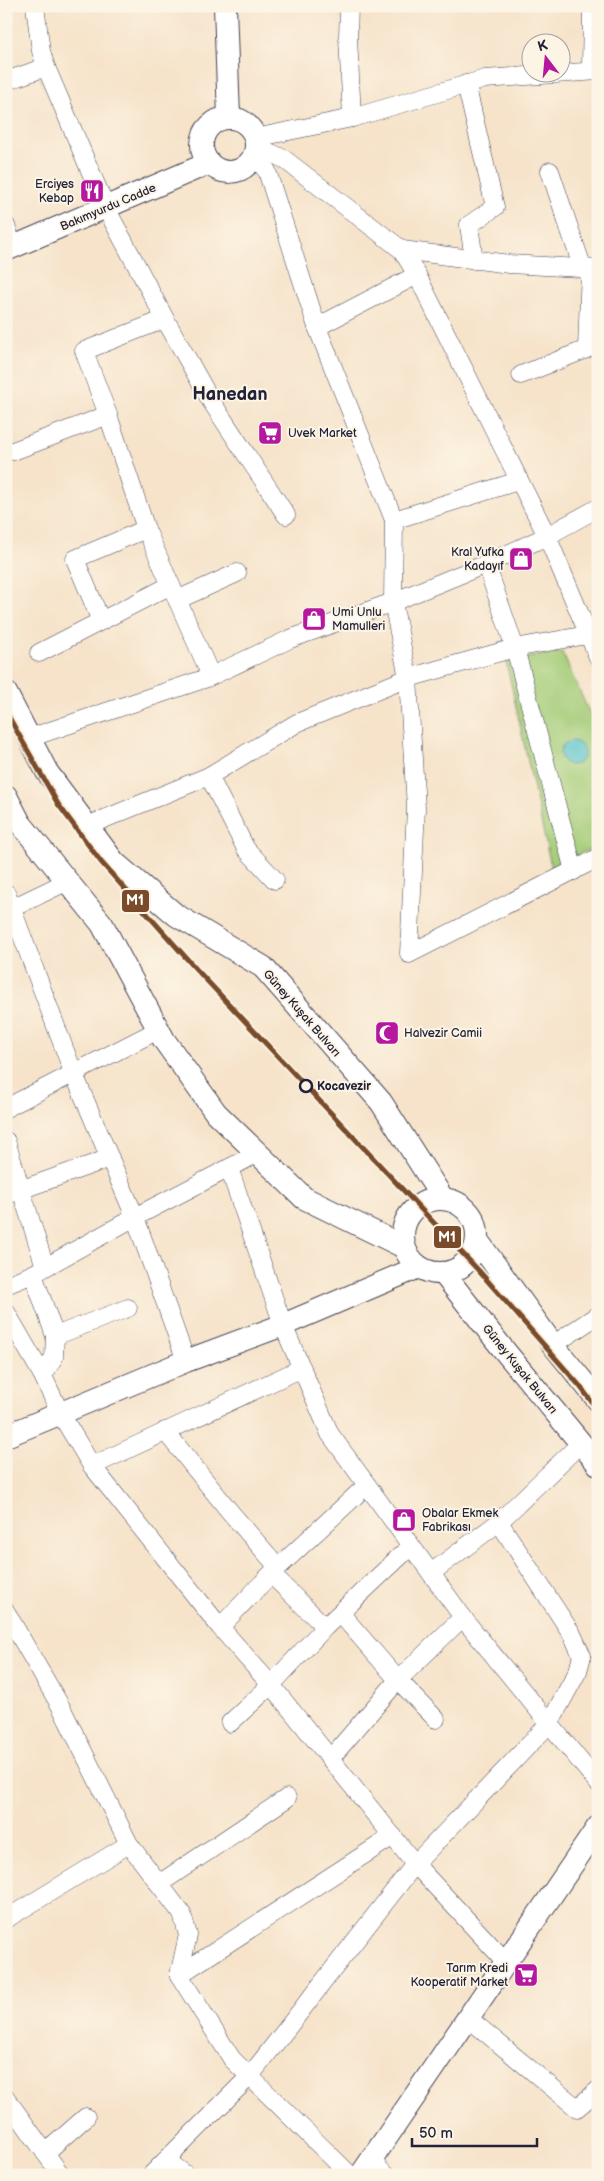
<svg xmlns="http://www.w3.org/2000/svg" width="604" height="2181" viewBox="0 0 604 2181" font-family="'Balsamiq Sans',sans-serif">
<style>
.green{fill:#a3cc77;stroke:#627759}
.water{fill:#56c3cc;stroke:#3c7284}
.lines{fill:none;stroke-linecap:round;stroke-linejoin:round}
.minor-casing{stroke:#423f50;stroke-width:19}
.major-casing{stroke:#423f50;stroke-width:24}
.minor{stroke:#fff;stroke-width:18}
.major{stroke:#fff;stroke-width:22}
.metro-1-casing{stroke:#fcf5e5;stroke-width:9}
.metro-1{stroke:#7a4b2a;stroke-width:5}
.stop-dot{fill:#fcf5e5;stroke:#22223b;stroke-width:2.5}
.labels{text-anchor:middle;stroke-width:4;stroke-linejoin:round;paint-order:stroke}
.poi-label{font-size:12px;fill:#22223b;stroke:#fcf5e5;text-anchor:start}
.street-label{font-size:12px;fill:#22223b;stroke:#fcf5e5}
.stop-label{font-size:12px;font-weight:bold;fill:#22223b;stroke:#fcf5e5;text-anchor:start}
.district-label{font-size:18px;font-weight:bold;fill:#22223b;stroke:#fcf5e5}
.line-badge{stroke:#fcf5e5;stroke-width:2}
.badge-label{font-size:14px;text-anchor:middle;font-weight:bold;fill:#fff}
</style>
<rect width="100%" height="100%" fill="#fcf5e5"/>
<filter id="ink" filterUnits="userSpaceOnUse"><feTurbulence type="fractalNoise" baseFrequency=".02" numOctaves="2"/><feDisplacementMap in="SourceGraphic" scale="10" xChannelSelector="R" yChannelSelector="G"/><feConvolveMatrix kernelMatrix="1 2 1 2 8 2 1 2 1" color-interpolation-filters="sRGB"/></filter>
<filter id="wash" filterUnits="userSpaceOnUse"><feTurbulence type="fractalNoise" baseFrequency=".0096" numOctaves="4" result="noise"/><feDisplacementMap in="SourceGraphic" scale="20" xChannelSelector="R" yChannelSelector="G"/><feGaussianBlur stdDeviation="1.12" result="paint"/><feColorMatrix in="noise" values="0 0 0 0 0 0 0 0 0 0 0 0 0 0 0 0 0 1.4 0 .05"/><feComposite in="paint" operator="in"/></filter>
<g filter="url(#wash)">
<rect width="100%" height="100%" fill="#f6e3ca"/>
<path class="green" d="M562 652 598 732V846L551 867 506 661Z"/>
<circle class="water" cx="572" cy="753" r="12"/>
</g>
<g filter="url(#ink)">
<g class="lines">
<defs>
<g id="minor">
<path d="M35 6 41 51 46 67 106 208 165 319 211 401 286 515"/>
<path d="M349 6 348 37 352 118"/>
<path d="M591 70 592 6"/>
<path d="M6 81 46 67"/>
<path d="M466 84 495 207 469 225 474 260"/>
<path d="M255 138 352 118 485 79 598 71"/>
<path d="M256 146 284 159 402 250 417 275 547 536 598 657"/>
<path d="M254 155 267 171 317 327 394 520 393 602 408 678 416 808 409 954 598 858"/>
<path d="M550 171 583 269"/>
<path d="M6 226 13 247"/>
<path d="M402 250 509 264 598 269"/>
<path d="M165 319 84 351 108 415 146 529 211 676"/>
<path d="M317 327 417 275"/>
<path d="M521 375 587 349 590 269"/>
<path d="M13 451 108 415"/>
<path d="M394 520 518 481"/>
<path d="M486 564 515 648 574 871"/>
<path d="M177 600 237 573"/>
<path d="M101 621 75 559 146 529"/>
<path d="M39 653 171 585"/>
<path d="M29 738 207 678 290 639 393 602 486 564 547 536 598 508"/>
<path d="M209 776 246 849 275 880"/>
<path d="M87 826 209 776 297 723 408 678 515 648 587 635"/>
<path d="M6 893 73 1072 135 1217 186 1361"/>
<path d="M6 911 68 881"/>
<path d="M6 1108 158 1030"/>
<path d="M6 1141 45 1267"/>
<path d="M229 1168 283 1325 330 1434 467 1623 598 1783"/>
<path d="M6 1195 110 1158"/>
<path d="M33 1274 55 1336 54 1357 43 1376"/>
<path d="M6 1285 33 1274 135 1217 258 1153"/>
<path d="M6 1312 43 1376 60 1413 92 1466 220 1627 271 1685 415 1864 506 1962"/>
<path d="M55 1336 128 1308"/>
<path d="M553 1345 598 1315"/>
<path d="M165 1431 231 1513 278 1567"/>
<path d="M92 1466 302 1368"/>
<path d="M431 1573 499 1522 581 1443"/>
<path d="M6 1612 61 1707 129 1844 182 1914 188 1935 179 1975 232 2059 350 2175"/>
<path d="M347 1621 398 1680 436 1719"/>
<path d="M220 1627 271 1574"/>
<path d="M325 1627 271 1574 367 1485"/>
<path d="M230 1723 271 1685 325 1627 411 1546"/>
<path d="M330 1759 398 1680 463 1617"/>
<path d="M159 1884 287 1798"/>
<path d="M6 1919 129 1844"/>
<path d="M179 1975 393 1836"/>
<path d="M468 2018 577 2108 598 2090"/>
<path d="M6 2098 61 2175"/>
<path d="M45 2153 86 2117"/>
<path d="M166 2160 186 2175"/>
<path d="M371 2160 385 2175"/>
<path d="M151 2175 250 2076 415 1864 549 1724 578 1671 582 1656 572 1634 499 1522"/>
</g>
<g id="major">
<path d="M225 6 229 118"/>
<circle cx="229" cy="145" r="27"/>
<path d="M6 250 209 163"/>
<path d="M6 693 47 772 114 862 176 915 263 967 381 1102 443 1199"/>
<path d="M6 796 20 823 102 924 164 1040 216 1113 304 1198 404 1247"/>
<circle cx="440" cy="1236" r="37"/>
<path d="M477 1240 553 1345 598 1400"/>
<path d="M443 1273 499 1344 598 1464"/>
<path d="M6 1436 186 1361 283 1325 419 1267"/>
<path d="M361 2175 598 1827"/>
</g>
</defs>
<use href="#minor" class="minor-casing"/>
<use href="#major" class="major-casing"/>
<use href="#minor" class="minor"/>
<use href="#major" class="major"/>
<defs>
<path id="metro-1" d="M6 712 58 804 101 862 196 969 479 1271 579 1385 598 1410"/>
</defs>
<use href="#metro-1" class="metro-1-casing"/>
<use href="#metro-1" class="metro-1"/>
</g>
</g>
<defs>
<symbol id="restaurant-square" viewBox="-11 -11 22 22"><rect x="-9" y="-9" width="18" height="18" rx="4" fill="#b5179e" stroke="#fcf5e5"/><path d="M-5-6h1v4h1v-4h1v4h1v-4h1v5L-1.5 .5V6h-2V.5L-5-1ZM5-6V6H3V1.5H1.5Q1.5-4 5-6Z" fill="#fff"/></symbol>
<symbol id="supermarket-square" viewBox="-11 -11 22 22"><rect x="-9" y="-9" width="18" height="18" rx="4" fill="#b5179e" stroke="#fcf5e5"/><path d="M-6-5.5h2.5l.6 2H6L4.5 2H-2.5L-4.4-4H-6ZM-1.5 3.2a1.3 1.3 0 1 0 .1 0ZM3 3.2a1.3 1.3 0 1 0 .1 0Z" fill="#fff"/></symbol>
<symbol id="shop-square" viewBox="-11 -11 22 22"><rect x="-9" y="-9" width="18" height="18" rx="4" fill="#b5179e" stroke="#fcf5e5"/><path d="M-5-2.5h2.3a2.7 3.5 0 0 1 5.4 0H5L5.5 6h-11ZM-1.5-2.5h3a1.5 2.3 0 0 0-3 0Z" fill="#fff"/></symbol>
<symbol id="mosque-square" viewBox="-11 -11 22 22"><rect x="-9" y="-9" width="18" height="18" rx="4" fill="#b5179e" stroke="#fcf5e5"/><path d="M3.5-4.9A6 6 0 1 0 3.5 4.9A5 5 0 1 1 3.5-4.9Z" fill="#fff"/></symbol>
</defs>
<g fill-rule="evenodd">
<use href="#restaurant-square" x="78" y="177" width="28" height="28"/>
<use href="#supermarket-square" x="256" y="419" width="28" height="28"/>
<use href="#shop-square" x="507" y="545" width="28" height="28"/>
<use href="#shop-square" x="300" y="605" width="28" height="28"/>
<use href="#mosque-square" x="373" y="1019" width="28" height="28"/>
<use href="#shop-square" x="390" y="1506" width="28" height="28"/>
<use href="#supermarket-square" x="512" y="1961" width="28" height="28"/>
</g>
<circle class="stop-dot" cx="306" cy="1086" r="6"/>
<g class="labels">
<g class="poi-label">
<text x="74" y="188" text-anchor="end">Erciyes<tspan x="74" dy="14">Kebap</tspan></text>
<text x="288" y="437">Uvek Market</text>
<text x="504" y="556" text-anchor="end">Kral Yufka<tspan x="504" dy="14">Kadayıf</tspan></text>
<text x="332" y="616">Umi Unlu<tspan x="332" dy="14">Mamulleri</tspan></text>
<text x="404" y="1037">Halvezir Camii</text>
<text x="422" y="1517">Obalar Ekmek<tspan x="422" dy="14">Fabrikası</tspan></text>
<text x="508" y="1972" text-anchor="end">Tarım Kredi<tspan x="508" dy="14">Kooperatif Market</tspan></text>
</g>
<g class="street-label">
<text transform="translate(108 207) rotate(-23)" y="4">Bakımyurdu Cadde</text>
<text transform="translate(302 1013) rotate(49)" y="4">Güney Kuşak Bulvarı</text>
<text transform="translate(520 1369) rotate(51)" y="4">Güney Kuşak Bulvarı</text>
</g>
<g class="stop-label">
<text x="317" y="1090">Kocavezir</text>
</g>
<g class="district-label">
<text x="230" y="400">Hanedan</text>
</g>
</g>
<g class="line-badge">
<rect x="121" y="889" width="29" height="24" rx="5" fill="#7a4b2a"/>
<rect x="433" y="1225" width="29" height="24" rx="5" fill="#7a4b2a"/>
</g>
<g class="badge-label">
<text x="135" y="905">M1</text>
<text x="447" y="1242">M1</text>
</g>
<rect width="604" height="2181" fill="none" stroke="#fcf5e5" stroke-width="25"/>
<g transform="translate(546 58) rotate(344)"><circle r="24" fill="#fcf5e5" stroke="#a5a1a1"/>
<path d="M0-4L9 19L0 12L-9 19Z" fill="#b5179e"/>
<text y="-8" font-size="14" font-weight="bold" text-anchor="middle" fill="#22223b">K</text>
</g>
<path d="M412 2138v8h125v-8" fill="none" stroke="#22223b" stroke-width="2.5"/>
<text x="419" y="2138" font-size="15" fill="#22223b" stroke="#fcf5e5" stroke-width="4" paint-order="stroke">50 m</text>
</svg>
